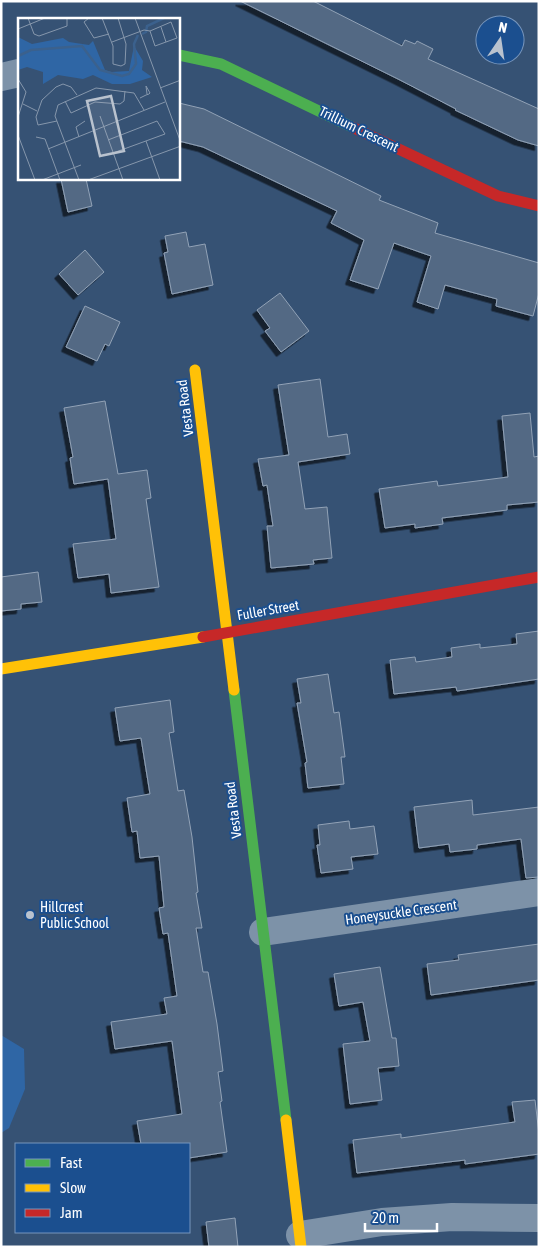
<svg xmlns="http://www.w3.org/2000/svg" width="540" height="1248" viewBox="0 0 540 1248" font-family="'Asap Condensed',sans-serif">
<style>
.green{fill:#2f66a5}
.building{fill:#526984;stroke:#92a2b6;filter:url(#shadow)}
.lines{fill:none;stroke-linecap:round;stroke-linejoin:round}
.street{stroke:#7d92a8;stroke-width:28}
.fast{stroke:#4caf50;stroke-width:11}
.slow{stroke:#ffc107;stroke-width:11}
.jam{stroke:#c62828;stroke-width:11}
.poi-dot{fill:#b9c2ce;stroke:#1b4f8f;stroke-width:2}
.labels{text-anchor:middle;stroke-width:4;stroke-linejoin:round;paint-order:stroke}
.street-label{font-size:14px;fill:#fff;stroke:#1b4f8f}
.poi-label{font-size:14px;fill:#fff;stroke:#1b4f8f;text-anchor:start}
.inset-river{fill:none;stroke:#3b618d;stroke-width:2.5}
.inset-road{fill:none;stroke:#8697ac;stroke-width:1}
.view{fill:#b9c2ce;fill-opacity:0.15;stroke:#b9c2ce;stroke-width:2.5}
.inset-edge{fill:none;stroke:#fff;stroke-width:2.5}
</style>
<defs>
<filter id="shadow"><feDropShadow dx="-4.5" dy="4.5" stdDeviation="0" flood-color="#0009"/></filter>
</defs>
<rect width="100%" height="100%" fill="#365274"/>
<path class="green" d="M1 1035 24 1049 25 1089 9 1128 1 1133Z"/>
<g class="building">
<path d="M240 1H313L402 46 405 40 415 44 417 41 433 49 428 59 539 109V146L518 140 455 110 456 109 398 79Z"/>
<path d="M179 103 204 109 381 196 379 200 438 223 435 233 539 263V293L533 316 496 306 497 299 445 285 438 309 417 302 431 256 394 243 378 289 350 280 364 240 331 223 337 211 203 147 179 141Z"/>
<path d="M61 179H86L92 206 68 212Z"/>
<path d="M186 232 189 247 205 244 213 285 172 294 164 253 168 252 165 236Z"/>
<path d="M85 250 104 272 78 295 59 274Z"/>
<path d="M280 293 309 331 281 352 265 331 270 328 257 310Z"/>
<path d="M85 306 120 322 109 346 105 344 97 361 66 347Z"/>
<path d="M320 379 328 437 347 434 350 454 298 462 305 509 327 507 332 558 313 560 314 564 271 568 267 526H273L267 485 263 486 258 459 289 455 278 385Z"/>
<path d="M105 401 118 474 147 470 151 498 146 499 159 587 111 593 109 574 78 578 73 544 116 539 108 479 74 484 70 458 73 457 64 408Z"/>
<path d="M530 413 534 457 539 456V502L507 505V510L442 518 443 524 415 528V524L385 528 379 489 437 481 438 486 508 477 502 416Z"/>
<path d="M38 572 42 602 21 604V609L1 611V577Z"/>
<path d="M539 631V679L457 691 456 687 394 694 390 660 415 657 416 662 452 657 451 648 480 644V648L517 644 516 634Z"/>
<path d="M328 674 334 713 339 712 345 757H341L344 784 308 788 305 763 307 762 297 703H301L297 679Z"/>
<path d="M170 700 174 732 169 733 178 791 184 790 192 837 198 892 196 893 202 928H196L203 972H208L217 1024 223 1071 218 1072 222 1101 220 1102 227 1152 189 1158V1144H141L137 1121 182 1114 172 1041 115 1049 111 1022 167 1014 164 998 177 996 168 933 163 934 159 908 164 907 159 856 140 858 137 831 132 832 127 798 150 794 141 738 120 741 115 708Z"/>
<path d="M472 800 473 815 539 807V877L526 878 521 839 477 845V849L450 852 449 844 419 848 414 807Z"/>
<path d="M349 821 350 829 374 826 378 854 351 857 353 869 321 873 317 845H320L318 825Z"/>
<path d="M539 944V980L431 995 427 964 459 960 458 955Z"/>
<path d="M380 967 392 1038H396L399 1066 378 1068 382 1100 350 1104 343 1044 370 1041 363 1002 339 1006 334 974Z"/>
<path d="M535 1100 539 1134V1154L465 1164V1160L357 1173 353 1140 401 1134V1138L515 1122 512 1102Z"/>
<path d="M235 1218 238 1247H209L206 1222Z"/>
</g>
<g class="lines">
<g class="street">
<path d="M1 77 19 73"/>
<path d="M263 932 539 892"/>
<path d="M300 1235 382 1222 452 1217 539 1218"/>
</g>
<g class="fast">
<path d="M179 55 221 64 352 127"/>
<path d="M234 690 286 1120"/>
</g>
<g class="slow">
<path d="M195 370 234 690"/>
<path d="M1 669 203 637"/>
<path d="M286 1120 301 1247"/>
</g>
<g class="jam">
<path d="M352 127 498 196 539 206"/>
<path d="M203 637 539 577"/>
</g>
</g>
<circle class="poi-dot" cx="30" cy="915" r="5"/>
<g class="labels">
<g class="street-label">
<text transform="translate(359 129) rotate(26)" y="5">Trillium Crescent</text>
<text transform="translate(185 408) rotate(-97)" y="5">Vesta Road</text>
<text transform="translate(268 610) rotate(-10)" y="5">Fuller Street</text>
<text transform="translate(233 810) rotate(-97)" y="5">Vesta Road</text>
<text transform="translate(401 912) rotate(-8)" y="5">Honeysuckle Crescent</text>
</g>
<g class="poi-label">
<text x="40" y="912">Hillcrest<tspan x="40" dy="16">Public School</tspan></text>
</g>
</g>
<g transform="translate(18 18)">
<rect width="162" height="162" fill="#365274"/>
<path d="M0 19 14 26 45 20 51 24 71 27 75 23 87 52 93 54 111 53 116 28 125 43 124 52 134 59 112 66H94L75 57 65 61 40 57 25 66V54L9 49 0 52Z" fill="#2f66a5"/>
<path class="inset-river" d="M124 16 128 14 129 8 146 0M0 38 13 32 64 28 82 52 104 58 111 56 118 46 116 26 120 17"/>
<path class="inset-road" d="M10 0 16 16 21 18 49 8V0M71 0 66 4 76 20 91 16M84 0 95 28V46L103 48 107 46 108 26 100 0M117 0 163 125M143 9 148 24M0 11 27 0M94 24 126 12 132 13 137 28 159 20 153 4 132 13M0 61 8 74 0 99M142 70 163 62M122 80 128 77 131 76 132 75 128 68 129 76M47 83 53 95 77 84 102 86 106 83 107 73M5 86 19 93M82 98 105 162M39 103 20 107 18 99 24 82 38 69 45 66 53 69 59 77M0 117 17 162M18 119 27 121 42 162M61 119 58 109 67 103M90 122 139 103 147 116 95 135M128 123 142 162M30 131 147 84M24 162 63 147M61 162 37 98 40 87 78 70 116 75 126 92M70 162 163 128"/>
<path class="view" d="M93 78 106 133 82 138 69 83Z"/>
<rect width="162" height="162" class="inset-edge"/>
</g>
<rect width="540" height="1248" fill="none" stroke="#ffffff" stroke-width="5"/>
<rect x="15" y="1143" width="175" height="90" fill="#1b4f8f" stroke="#7695bc"/>
<rect x="25" y="1159" width="25" height="8" fill="#4caf50" stroke="#7695bc"/>
<text x="60" y="1168" font-size="15" fill="#ffffff">Fast</text>
<rect x="25" y="1184" width="25" height="8" fill="#ffc107" stroke="#7695bc"/>
<text x="60" y="1193" font-size="15" fill="#ffffff">Slow</text>
<rect x="25" y="1209" width="25" height="8" fill="#c62828" stroke="#7695bc"/>
<text x="60" y="1218" font-size="15" fill="#ffffff">Jam</text>
<g transform="translate(500 40) rotate(13)"><circle r="24" fill="#1b4f8f" stroke="#7695bc"/>
<path d="M0-4L9 19L0 12L-9 19Z" fill="#b9c2ce"/>
<text y="-8" font-size="14" font-weight="bold" text-anchor="middle" fill="#ffffff">N</text>
</g>
<path d="M365 1223v8h72v-8" fill="none" stroke="#ffffff" stroke-width="2.5"/>
<text x="372" y="1223" font-size="15" fill="#ffffff" stroke="#1b4f8f" stroke-width="4" paint-order="stroke">20 m</text>
</svg>
